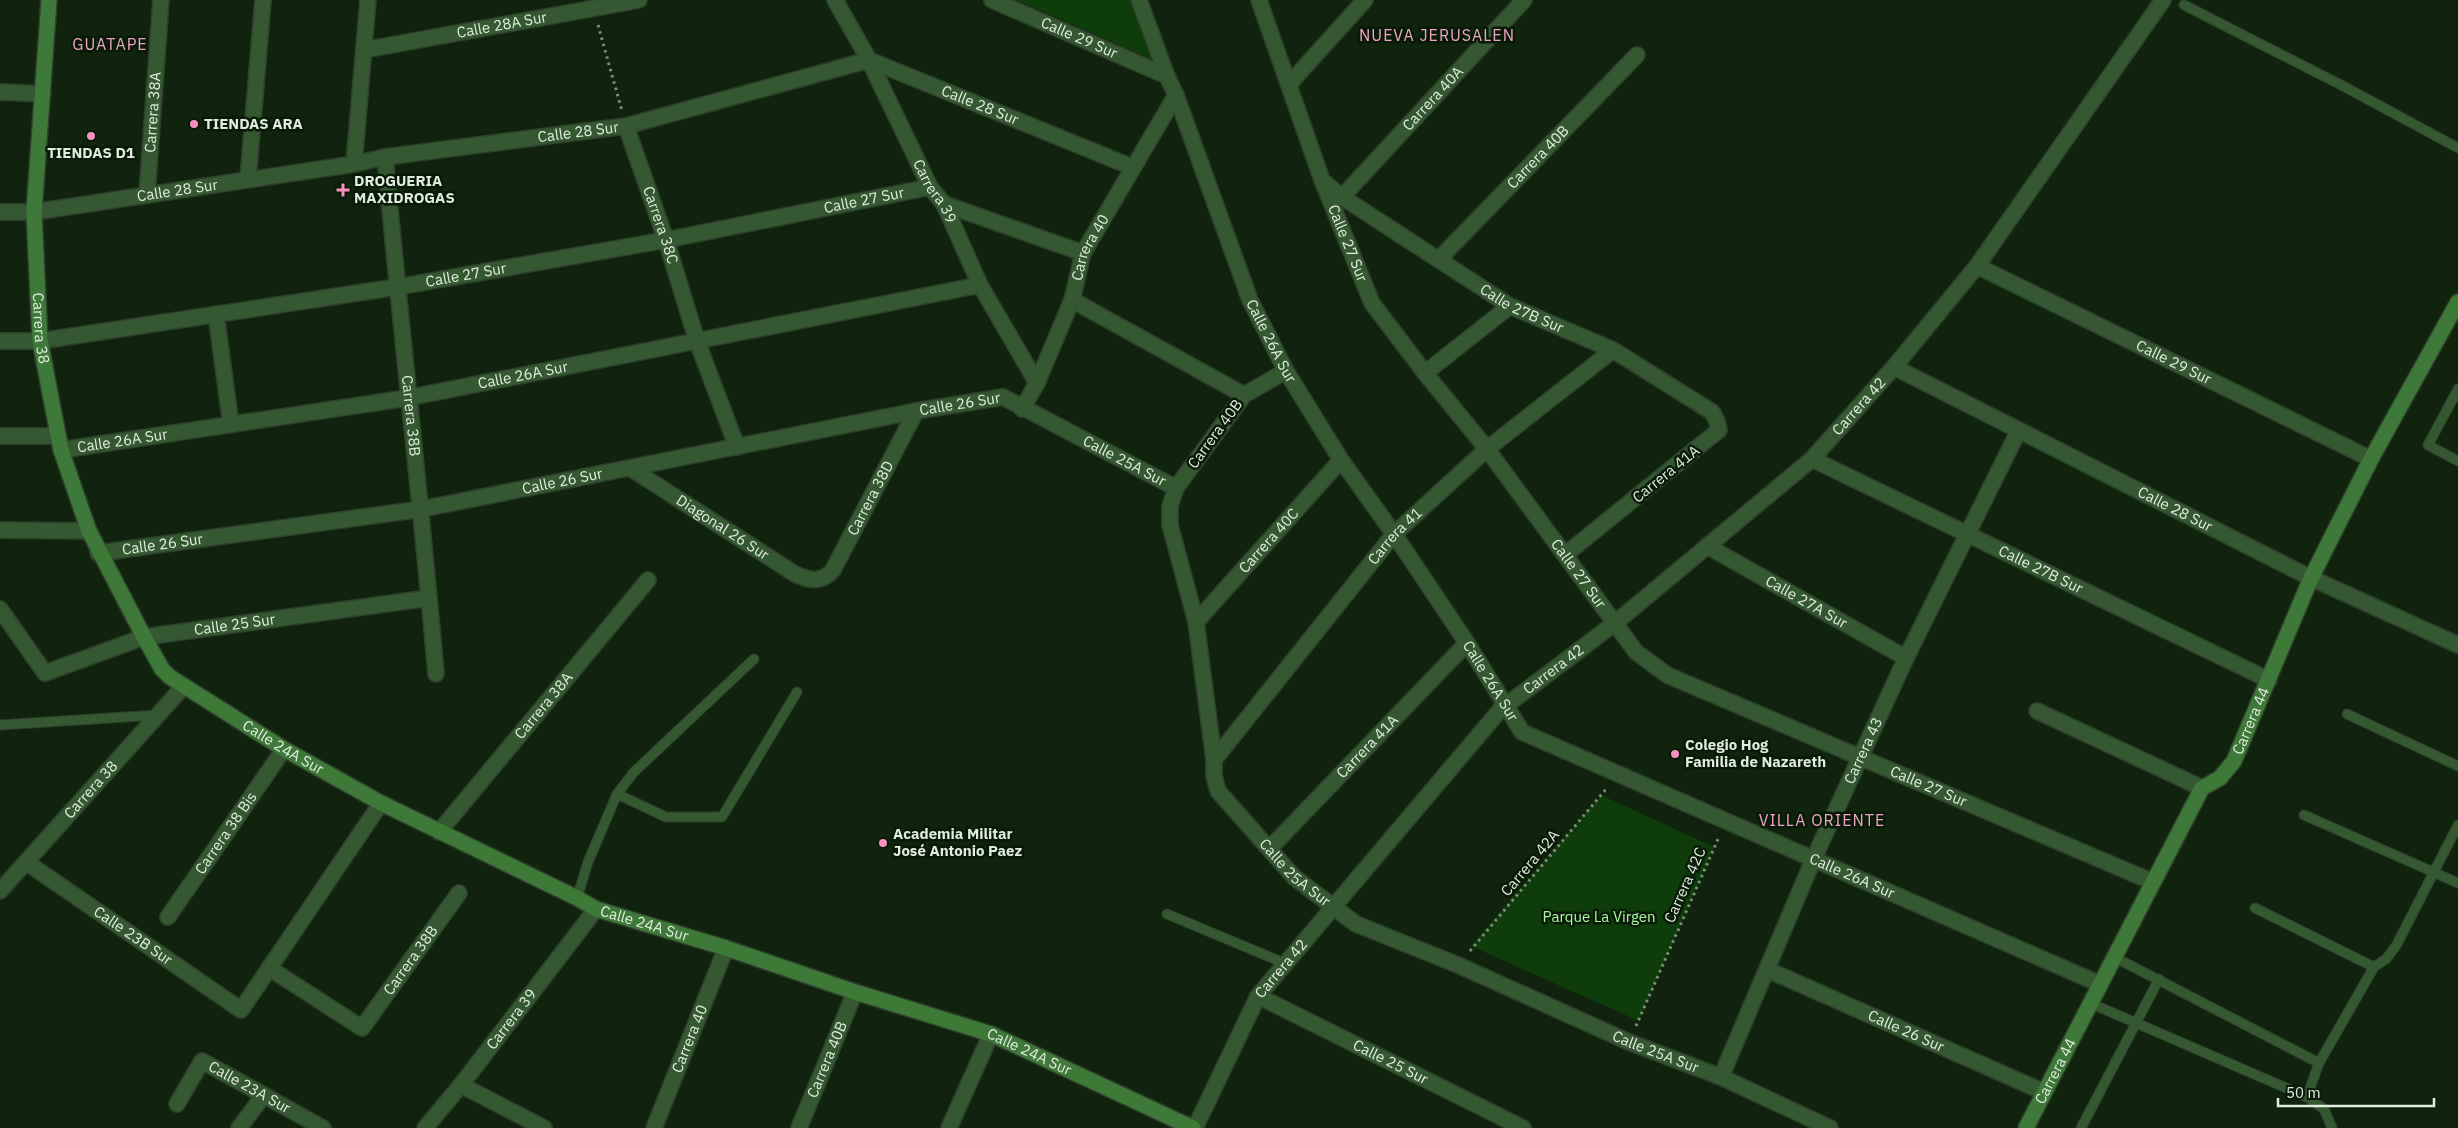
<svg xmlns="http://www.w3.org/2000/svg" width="2458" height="1128" viewBox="0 0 2458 1128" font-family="'IBM Plex Sans',sans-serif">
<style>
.green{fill:#0d3d08}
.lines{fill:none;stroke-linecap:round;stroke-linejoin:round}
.lane-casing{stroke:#2d402a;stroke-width:11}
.street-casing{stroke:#2d402a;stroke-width:18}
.secondary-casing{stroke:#2d402a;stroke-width:18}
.path{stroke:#7f8f7c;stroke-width:3;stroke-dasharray:2.5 4;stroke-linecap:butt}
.lane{stroke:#345930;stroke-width:9}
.street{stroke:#345930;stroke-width:15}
.secondary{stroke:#3e7a37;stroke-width:15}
.poi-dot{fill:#fc8fc1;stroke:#071a05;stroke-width:2}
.labels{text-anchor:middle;stroke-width:5;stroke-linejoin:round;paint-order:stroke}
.street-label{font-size:15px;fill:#e1eedf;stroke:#071a05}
.poi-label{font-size:15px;font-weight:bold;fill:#e1eedf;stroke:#071a05;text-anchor:start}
.park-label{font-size:15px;fill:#a8f99e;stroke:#071a05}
.neighbourhood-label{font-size:16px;letter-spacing:1px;fill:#f1a4c6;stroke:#071a05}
</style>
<rect width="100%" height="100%" fill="#10240d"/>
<g class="green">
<path d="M1017 0H1130L1156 61Z"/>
<path d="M1601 795 1714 847 1639 1021 1471 946Z"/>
</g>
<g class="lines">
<defs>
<g id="lane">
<path d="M2184 5 2345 87 2458 148"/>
<path d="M2458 389 2428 445 2458 461"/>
<path d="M2347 714 2458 766"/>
<path d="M0 725 157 715"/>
<path d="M617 794 666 817H722L797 692"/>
<path d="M2304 815 2458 883"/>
<path d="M577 898 588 862 617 794 634 772 754 659"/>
<path d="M2255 908 2374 967"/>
<path d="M1167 914 1284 963"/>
<path d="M2114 957 2319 1063"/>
<path d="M2090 1003 2307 1097 2324 1109 2332 1128"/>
<path d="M2307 1097 2319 1063 2374 967 2386 959 2396 946 2458 825"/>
<path d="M2081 1128 2159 979"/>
</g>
<g id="street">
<path id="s1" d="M835 0 869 60 930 187 944 204 980 285 1037 383"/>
<path id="s2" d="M992 0 1167 76"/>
<path id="s3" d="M1139 0 1167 76 1176 95 1250 300 1286 371 1341 460 1394 534 1467 643 1522 732 2100 984"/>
<path id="s4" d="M1259 0 1322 180 1372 303 1425 373 1487 449 1636 652 1667 675 2153 882"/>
<path id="s5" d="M364 50 639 0"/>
<path d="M1290 83 1365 0"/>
<path d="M0 92 43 94"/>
<path id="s6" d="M626 126 666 240 697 341 737 447"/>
<path id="s7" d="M385 157C401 330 421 502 436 674"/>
<path d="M354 164 368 0"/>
<path d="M248 179 263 0"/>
<path id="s8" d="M1325 183 1342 197 1510 306 1613 350 1712 412 1717 421 1719 430 1566 554"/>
<path id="s9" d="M147 194 161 0"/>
<path id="s10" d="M1342 197 1524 0"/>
<path d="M944 204 1083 253"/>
<path id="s11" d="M0 212H34L354 164 385 157 626 126 869 60 1132 167"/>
<path id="s12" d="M1439 259 1637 55"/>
<path id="s13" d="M1977 266 2371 459"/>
<path d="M1072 300 1244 395"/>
<path d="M216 314 231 425"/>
<path id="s14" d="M0 341H40L397 287 666 240 930 187"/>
<path id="s15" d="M1894 367 2311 578 2458 645"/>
<path id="s16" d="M1286 371 1244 395 1176 488 1170 506V525L1196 622 1214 760V776L1218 791 1294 877 1356 924 1458 965 1629 1042 1721 1077 1830 1128"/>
<path d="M1425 373 1510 306"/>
<path id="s17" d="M1022 409 1037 383 1072 300 1083 253 1176 95"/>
<path d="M0 436H58"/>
<path id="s18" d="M61 450 407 398 980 285"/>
<path id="s19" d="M1812 459 2269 680"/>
<path id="s20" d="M630 468 795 574C810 581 822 583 833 570L916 411"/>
<path d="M0 530 89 531"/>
<path id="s21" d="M1707 546 1906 658"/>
<path id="s22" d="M98 553 422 509 916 411 1003 397 1176 488"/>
<path id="s23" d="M0 609 45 673 144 637 429 598"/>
<path id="s24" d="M1196 622 1341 460"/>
<path d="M2037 711 2202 788"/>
<path id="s25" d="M1214 760 1394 534 1487 449 1613 350"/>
<path id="s26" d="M439 832 648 580"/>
<path id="s27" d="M1269 849 1467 643"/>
<path id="s28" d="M26 862 241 1010 381 803"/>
<path id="s29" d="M0 891 183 687"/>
<path id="s30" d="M168 917 284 749"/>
<path id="s31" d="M269 968 362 1028 459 893"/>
<path id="s32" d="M1768 970 2044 1092"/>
<path id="s33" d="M1258 996 1523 1128"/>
<path id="s34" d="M1721 1077 1814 858 1906 658 2019 430"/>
<path d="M461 1085 544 1128"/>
<path id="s35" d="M177 1104 202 1061 323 1128"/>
<path d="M239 1128 264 1095"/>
<path id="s36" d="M425 1128 461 1085 596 909"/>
<path id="s37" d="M654 1128 726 948"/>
<path id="s38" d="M799 1128 855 992"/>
<path d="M949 1128 991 1034"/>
<path id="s39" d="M1195 1128 1258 996 1500 710 1615 623 1812 459 1894 367 1977 266 2163 0"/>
</g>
<g id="secondary">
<path id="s40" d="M49 0 34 212 40 341 61 450 89 531 144 637 162 669 170 677 284 749 381 803 577 898 596 909 726 948 855 992 991 1034 1193 1128"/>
<path id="s41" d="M2026 1128 2202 788 2220 778 2234 761 2311 578 2371 459 2458 302"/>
</g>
</defs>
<use href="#lane" class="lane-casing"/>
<use href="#street" class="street-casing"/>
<use href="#secondary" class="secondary-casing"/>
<g class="path">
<path d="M598 25 622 111"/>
<path d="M1470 951 1607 788"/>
<path d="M1636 1026 1719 837"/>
</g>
<use href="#lane" class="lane"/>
<use href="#street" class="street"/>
<use href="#secondary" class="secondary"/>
</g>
<g class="poi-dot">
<circle cx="194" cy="124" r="5"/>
<circle cx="91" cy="136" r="5"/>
<path d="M340.5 182.5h5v5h5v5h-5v5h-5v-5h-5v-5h5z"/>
<circle cx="1675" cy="754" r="5"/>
<circle cx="883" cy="843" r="5"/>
</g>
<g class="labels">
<g class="street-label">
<text dy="5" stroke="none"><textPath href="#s5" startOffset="140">Calle 28A Sur</textPath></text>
<text dy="5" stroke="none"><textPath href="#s2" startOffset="95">Calle 29 Sur</textPath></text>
<text dy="5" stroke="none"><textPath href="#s10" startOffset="134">Carrera 40A</textPath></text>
<text dy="5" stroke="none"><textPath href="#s11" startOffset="1004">Calle 28 Sur</textPath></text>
<text dy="5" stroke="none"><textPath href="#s9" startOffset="82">Carrera 38A</textPath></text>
<text dy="5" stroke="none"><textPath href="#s11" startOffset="584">Calle 28 Sur</textPath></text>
<text dy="5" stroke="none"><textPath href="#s12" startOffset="142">Carrera 40B</textPath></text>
<text dy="5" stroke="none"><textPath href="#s11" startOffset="179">Calle 28 Sur</textPath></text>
<text dy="5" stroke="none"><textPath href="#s1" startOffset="216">Carrera 39</textPath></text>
<text dy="5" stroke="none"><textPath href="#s14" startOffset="876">Calle 27 Sur</textPath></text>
<text dy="5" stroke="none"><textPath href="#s6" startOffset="105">Carrera 38C</textPath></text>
<text dy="5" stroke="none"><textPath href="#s4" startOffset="259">Calle 27 Sur</textPath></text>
<text dy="5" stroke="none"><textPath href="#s17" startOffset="176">Carrera 40</textPath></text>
<text dy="5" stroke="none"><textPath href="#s14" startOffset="471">Calle 27 Sur</textPath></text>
<text dy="5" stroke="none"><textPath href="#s8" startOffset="234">Calle 27B Sur</textPath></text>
<text dy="5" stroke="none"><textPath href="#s40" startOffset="329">Carrera 38</textPath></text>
<text dy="5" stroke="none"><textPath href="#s3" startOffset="366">Calle 26A Sur</textPath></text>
<text dy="5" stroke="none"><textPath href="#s13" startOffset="219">Calle 29 Sur</textPath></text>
<text dy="5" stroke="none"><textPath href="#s18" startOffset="468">Calle 26A Sur</textPath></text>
<text dy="5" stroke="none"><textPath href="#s22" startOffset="875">Calle 26 Sur</textPath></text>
<text dy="5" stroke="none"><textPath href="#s39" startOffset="992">Carrera 42</textPath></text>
<text dy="5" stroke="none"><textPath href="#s7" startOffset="260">Carrera 38B</textPath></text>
<text transform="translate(1215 434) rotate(-54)" y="5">Carrera 40B</text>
<text dy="5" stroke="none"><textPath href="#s18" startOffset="62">Calle 26A Sur</textPath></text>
<text dy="5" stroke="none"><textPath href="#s22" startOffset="1056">Calle 25A Sur</textPath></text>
<text transform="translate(1666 474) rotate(-39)" y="5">Carrera 41A</text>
<text dy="5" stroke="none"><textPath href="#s22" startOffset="470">Calle 26 Sur</textPath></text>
<text dy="5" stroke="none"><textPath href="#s20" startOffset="319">Carrera 38D</textPath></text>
<text dy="5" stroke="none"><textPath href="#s15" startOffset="315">Calle 28 Sur</textPath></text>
<text dy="5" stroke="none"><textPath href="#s20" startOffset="110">Diagonal 26 Sur</textPath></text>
<text dy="5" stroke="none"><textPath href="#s25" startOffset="288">Carrera 41</textPath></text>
<text dy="5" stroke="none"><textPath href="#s24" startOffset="109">Carrera 40C</textPath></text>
<text dy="5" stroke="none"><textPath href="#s22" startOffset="65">Calle 26 Sur</textPath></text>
<text dy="5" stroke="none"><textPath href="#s19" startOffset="254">Calle 27B Sur</textPath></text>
<text dy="5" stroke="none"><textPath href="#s4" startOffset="664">Calle 27 Sur</textPath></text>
<text dy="5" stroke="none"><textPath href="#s21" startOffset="114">Calle 27A Sur</textPath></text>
<text dy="5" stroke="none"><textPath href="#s23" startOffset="275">Calle 25 Sur</textPath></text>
<text dy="5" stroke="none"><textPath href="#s39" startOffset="588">Carrera 42</textPath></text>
<text dy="5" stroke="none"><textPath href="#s3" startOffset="771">Calle 26A Sur</textPath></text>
<text dy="5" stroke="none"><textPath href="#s26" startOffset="164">Carrera 38A</textPath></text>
<text dy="5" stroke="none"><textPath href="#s41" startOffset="469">Carrera 44</textPath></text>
<text dy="5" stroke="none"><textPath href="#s27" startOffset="142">Carrera 41A</textPath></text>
<text dy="5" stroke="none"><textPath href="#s40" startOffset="839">Calle 24A Sur</textPath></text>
<text dy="5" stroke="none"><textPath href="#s34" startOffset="356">Carrera 43</textPath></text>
<text dy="5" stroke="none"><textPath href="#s4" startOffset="1084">Calle 27 Sur</textPath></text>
<text dy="5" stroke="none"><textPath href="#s29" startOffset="136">Carrera 38</textPath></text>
<text dy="5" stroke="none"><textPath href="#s30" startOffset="102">Carrera 38 Bis</textPath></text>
<text transform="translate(1530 863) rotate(-50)" y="5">Carrera 42A</text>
<text dy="5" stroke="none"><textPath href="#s16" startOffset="585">Calle 25A Sur</textPath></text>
<text dy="5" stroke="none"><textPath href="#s3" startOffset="1191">Calle 26A Sur</textPath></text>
<text transform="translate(1685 885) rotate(-66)" y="5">Carrera 42C</text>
<text dy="5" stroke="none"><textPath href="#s40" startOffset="1242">Calle 24A Sur</textPath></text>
<text dy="5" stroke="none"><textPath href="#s28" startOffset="130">Calle 23B Sur</textPath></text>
<text dy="5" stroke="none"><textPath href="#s31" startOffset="194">Carrera 38B</textPath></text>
<text dy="5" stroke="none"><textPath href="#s39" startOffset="182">Carrera 42</textPath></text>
<text dy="5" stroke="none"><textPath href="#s36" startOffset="139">Carrera 39</textPath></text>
<text dy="5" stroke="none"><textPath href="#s32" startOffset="151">Calle 26 Sur</textPath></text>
<text dy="5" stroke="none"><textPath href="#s37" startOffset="96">Carrera 40</textPath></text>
<text dy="5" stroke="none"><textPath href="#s16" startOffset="991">Calle 25A Sur</textPath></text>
<text dy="5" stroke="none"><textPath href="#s40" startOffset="1648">Calle 24A Sur</textPath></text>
<text dy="5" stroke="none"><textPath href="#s38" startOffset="74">Carrera 40B</textPath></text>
<text dy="5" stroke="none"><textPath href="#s33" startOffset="148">Calle 25 Sur</textPath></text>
<text dy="5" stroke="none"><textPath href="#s41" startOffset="64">Carrera 44</textPath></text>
<text dy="5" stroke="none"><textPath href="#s35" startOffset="104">Calle 23A Sur</textPath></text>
</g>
<g class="poi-label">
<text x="204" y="129">TIENDAS ARA</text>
<text x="91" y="158" text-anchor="middle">TIENDAS D1</text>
<text x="354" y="186">DROGUERIA<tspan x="354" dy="17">MAXIDROGAS</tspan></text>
<text x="1685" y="750">Colegio Hog<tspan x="1685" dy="17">Familia de Nazareth</tspan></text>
<text x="893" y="839">Academia Militar<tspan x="893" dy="17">José Antonio Paez</tspan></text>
</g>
<g class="park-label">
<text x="1599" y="922">Parque La Virgen</text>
</g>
<g class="neighbourhood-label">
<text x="1437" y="41">NUEVA JERUSALEN</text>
<text x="110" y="50">GUATAPE</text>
<text x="1822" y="826">VILLA ORIENTE</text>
</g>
</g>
<path d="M2278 1098v8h156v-8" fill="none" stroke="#e1eedf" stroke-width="2.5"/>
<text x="2286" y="1098" font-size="15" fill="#e1eedf" stroke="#071a05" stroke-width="4" paint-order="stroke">50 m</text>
</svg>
